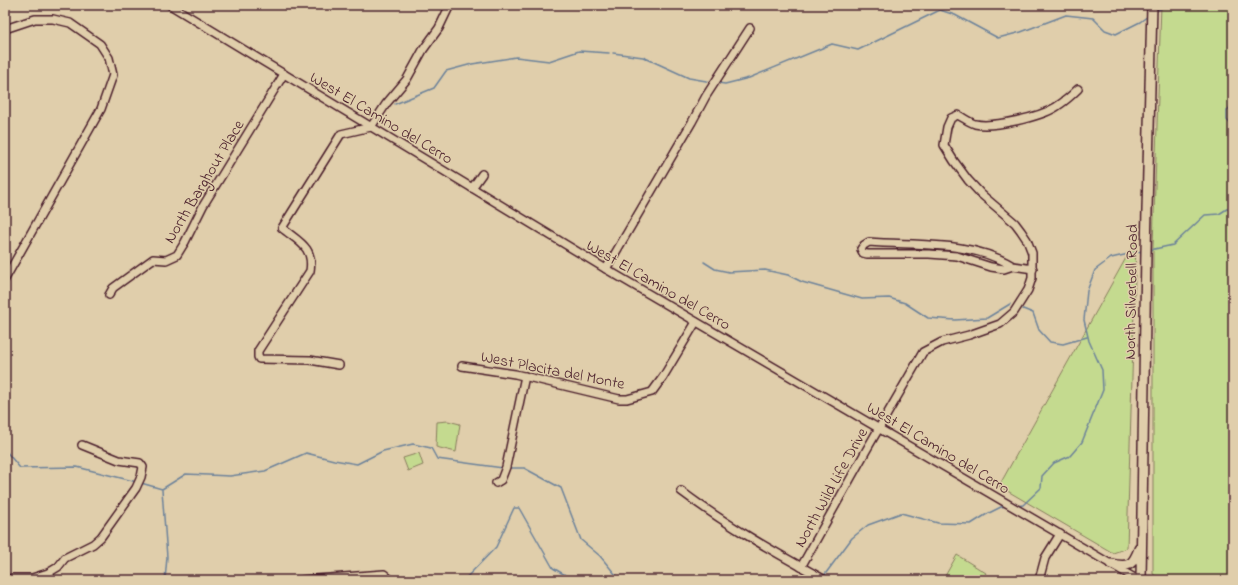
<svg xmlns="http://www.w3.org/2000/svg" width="1238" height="585" viewBox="0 0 1238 585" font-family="'Indie Flower',sans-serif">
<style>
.park{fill:#c4da8f;stroke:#877c5d}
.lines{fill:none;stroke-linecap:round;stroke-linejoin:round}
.stream{stroke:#6c829a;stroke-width:1.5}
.minor-casing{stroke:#4a1f2b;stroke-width:10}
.major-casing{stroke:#4a1f2b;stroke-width:12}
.minor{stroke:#e0ceab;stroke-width:7}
.major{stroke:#e0ceab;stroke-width:9}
.labels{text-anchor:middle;stroke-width:3;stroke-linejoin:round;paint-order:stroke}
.street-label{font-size:16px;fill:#4a1f2b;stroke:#e0ceab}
</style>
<rect width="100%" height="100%" fill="#e0ceab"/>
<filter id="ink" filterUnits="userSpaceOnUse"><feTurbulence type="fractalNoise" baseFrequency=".025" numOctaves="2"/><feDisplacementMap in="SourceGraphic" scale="8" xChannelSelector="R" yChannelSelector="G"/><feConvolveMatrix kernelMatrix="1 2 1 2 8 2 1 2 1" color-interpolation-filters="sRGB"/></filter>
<g filter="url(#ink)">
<g class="park">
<path d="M1161 5H1233V580H1163L1153 574V246Z"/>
<path d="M1136 240 1127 548 1113 553 999 486Z"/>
<path d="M448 421 460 424 456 452 436 447 437 422Z"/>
<path d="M419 453 423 465 408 471 403 458Z"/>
<path d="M957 555 986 573 982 580H952L945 576Z"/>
</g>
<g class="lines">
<g class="stream">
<path d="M1156 11 1163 7 1176 5"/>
<path d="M613 53 643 57 689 78 712 82"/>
<path d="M718 83 725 84 749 78 832 44 858 50 940 10 955 15 998 38 1021 32 1066 15 1093 18 1105 30 1116 34 1140 22 1148 16"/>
<path d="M1233 103 1227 111V120L1233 127"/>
<path d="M395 104 434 88 446 71 472 64 516 57 549 61 579 51 609 53"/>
<path d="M1150 250 1173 245 1205 215 1219 214 1233 205"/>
<path d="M704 262 715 269 729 272 765 270 788 275 802 282 862 299 889 298 905 303 928 318 955 320 987 318 1010 304"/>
<path d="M1023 309 1033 313 1039 330 1050 342 1063 344 1087 337"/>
<path d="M5 450 20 468 77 467 137 482"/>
<path d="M509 468H524L561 488 581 540 600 556 620 580"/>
<path d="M141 483 162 489 186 474 230 476 265 471 306 453 334 460 357 464 383 451 413 444 431 448 437 459 503 468"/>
<path d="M162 490 167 557 165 580"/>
<path d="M1016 506 1023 505 1041 488 1042 476 1054 463 1070 456 1082 442 1103 390 1102 370 1089 341 1084 320 1087 291 1095 270 1111 258 1142 251"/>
<path d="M823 577 852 538 868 525 901 513 938 523 971 524 987 514 1001 507 1007 506"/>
<path d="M464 580 496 547 514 508H519L553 568 574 580"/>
</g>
<defs>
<g id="minor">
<path d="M170 5 606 269 1138 580"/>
<path d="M5 29 35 19H53L70 23 100 44 109 58 113 75 101 109 5 279"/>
<path d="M472 188 482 174"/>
<path d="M1013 266C970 240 916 246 869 242L864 245 861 249 863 253 867 254H929L957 256 991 267 1004 269 1013 266 1033 269"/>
<path d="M606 269 692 122 706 96 750 28"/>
<path d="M109 295 113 288 153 259 166 260 177 255 185 242 203 206 284 74"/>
<path d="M339 365 310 360 259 359 258 357V351L310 271C314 247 299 242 282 228L341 134 371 127 386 104 407 79 423 50 439 28 450 5"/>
<path d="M462 366 515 374 619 399H627L652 392 663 377 696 322"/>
<path d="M496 483 501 480 506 467 525 376"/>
<path d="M681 491C726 525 776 553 825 580"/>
<path d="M801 567 867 449 923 352 942 342 969 335 1000 324 1014 312 1028 290 1032 278V253L1027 240 1021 231 1015 223 981 194 968 180 954 161 944 145 947 127 951 118 958 115C964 118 969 122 975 124 993 128 1040 117 1056 107 1064 102 1071 96 1078 89"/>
<path d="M6 580 12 578H32L48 573 58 567 65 558 93 544 101 537 136 488 141 477 143 467 140 463 119 460 82 445"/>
<path d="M303 580 384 574 391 580"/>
<path d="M1039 580 1045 558 1060 534"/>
</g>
<g id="major">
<path d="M1111 564C1129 568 1133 565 1139 549"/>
<path d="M1141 580 1146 251 1152 5"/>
</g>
</defs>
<use href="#minor" class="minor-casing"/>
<use href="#major" class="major-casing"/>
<use href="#minor" class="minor"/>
<use href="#major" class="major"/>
</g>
</g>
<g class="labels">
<g class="street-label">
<text transform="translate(382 117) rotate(31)" y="6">West El Camino del Cerro</text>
<text transform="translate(203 181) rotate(-59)" y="6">North Barghout Place</text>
<text transform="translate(659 284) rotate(30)" y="6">West El Camino del Cerro</text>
<text transform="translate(1130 292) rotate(-89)" y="6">North Silverbell Road</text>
<text transform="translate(553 369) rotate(11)" y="6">West Placita del Monte</text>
<text transform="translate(939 447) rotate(31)" y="6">West El Camino del Cerro</text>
<text transform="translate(830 487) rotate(-61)" y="6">North Wild Life Drive</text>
</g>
</g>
<rect width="1238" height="585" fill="none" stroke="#e0ceab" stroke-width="20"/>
<rect x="10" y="10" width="1218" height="565" fill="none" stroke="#4a1f2b" stroke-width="1.5" filter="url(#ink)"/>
</svg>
